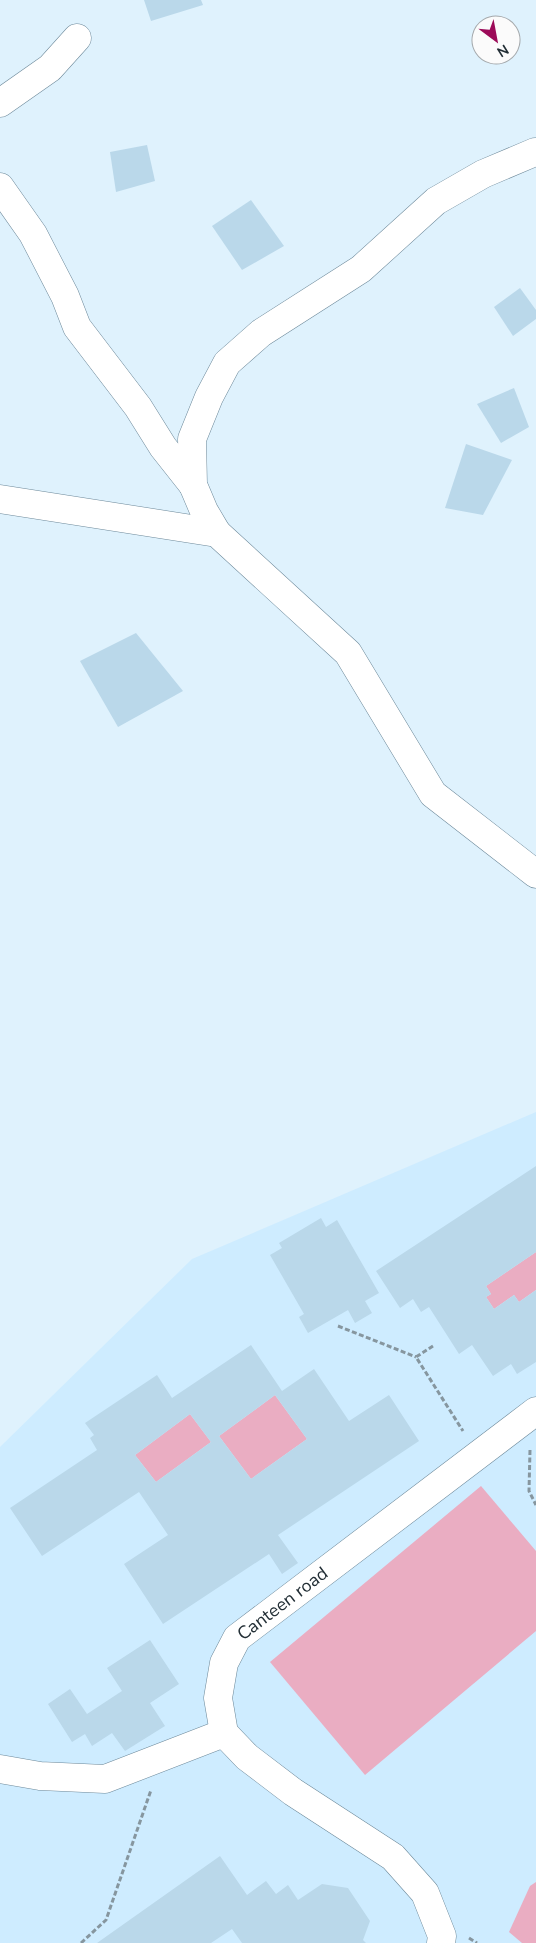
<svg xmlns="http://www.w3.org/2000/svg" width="536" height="1943" viewBox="0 0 536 1943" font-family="'Nunito Sans',sans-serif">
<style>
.built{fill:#ceecff}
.green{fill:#eaadc2}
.building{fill:#bad8ea;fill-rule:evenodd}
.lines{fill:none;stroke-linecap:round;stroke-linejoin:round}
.minor-casing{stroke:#6d899a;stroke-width:29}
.path{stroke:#86969f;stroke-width:3;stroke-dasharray:5 2.5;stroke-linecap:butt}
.minor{stroke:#fff;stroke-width:28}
.labels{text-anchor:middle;stroke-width:4.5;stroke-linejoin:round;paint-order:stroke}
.street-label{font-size:18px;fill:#232f36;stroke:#fbfbfb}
</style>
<rect width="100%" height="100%" fill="#dff2fd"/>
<path class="built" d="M536 1112V1943H0V1447L192 1259Z"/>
<g class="green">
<path d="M536 1252V1290L519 1302 514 1295 494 1309 486 1297 491 1294 486 1286Z"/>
<path d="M275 1395 307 1439 251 1479 219 1436Z"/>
<path d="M190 1414 211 1442 156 1482 135 1455Z"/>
<path d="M481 1486 536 1551V1631L365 1775 270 1662Z"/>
<path d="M536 1882V1943H522L509 1932 530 1886Z"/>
</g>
<g class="building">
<path d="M144 0H201L203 5 151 21Z"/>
<path d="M147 145 155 181 116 192 110 152Z"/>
<path d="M251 200 284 246 242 270 212 226Z"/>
<path d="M520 288 536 310V319L513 336 494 307Z"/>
<path d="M514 388 529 427 501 443 477 404Z"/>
<path d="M466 444 512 460 483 515 445 508Z"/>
<path d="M136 633 183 691 118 727 80 661Z"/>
<path d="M536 1166V1252L486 1286 491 1294 486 1297 494 1309 514 1295 519 1302 536 1290V1362L517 1374 511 1364 493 1376 472 1345 459 1354 429 1307 421 1312 413 1299 400 1308 376 1271Z"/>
<path d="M321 1218 326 1227 337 1220 379 1293 365 1301 372 1313 355 1323 348 1310 308 1333 299 1317 304 1314 270 1255 282 1248 279 1243Z"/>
<path d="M251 1345 282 1391 314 1369 349 1421 389 1395 419 1441 278 1535 298 1563 282 1574 269 1554 163 1624 124 1564 168 1535 139 1492 42 1556 10 1508 97 1450 90 1438 94 1435 85 1423 157 1375 172 1398ZM275 1395 307 1439 251 1479 219 1436ZM190 1414 211 1442 156 1482 135 1455Z"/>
<path d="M150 1640 179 1684 150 1703 165 1726 125 1751 112 1733 92 1746 85 1734 72 1742 48 1704 70 1689 87 1714 122 1691 107 1668Z"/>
<path d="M220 1856 247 1895 266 1881 276 1894 288 1885 298 1900 322 1884 348 1888 370 1921 363 1940 366 1943H242L232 1929 211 1943H97Z"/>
</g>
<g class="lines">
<defs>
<g id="minor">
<path d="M0 103 50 68 77 38"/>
<path d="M0 187 33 234 65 296 77 327 138 407 163 447 193 485"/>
<path d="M0 499 217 533 348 653 433 794 536 874"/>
<path d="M217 533 204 511 193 485 192 439 209 397 227 363 261 333 361 269 436 201 483 174 535 152"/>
<path d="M0 1769 40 1776 105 1779 224 1733"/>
<path id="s1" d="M441 1943 442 1936 425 1893 393 1857 293 1792 247 1757 224 1733 218 1698 224 1663 237 1638 536 1411"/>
</g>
</defs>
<use href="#minor" class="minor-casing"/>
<g class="path">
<path d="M338 1326 416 1357"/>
<path d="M433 1346 416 1357 463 1431"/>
<path d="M530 1450 529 1491 536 1505"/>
<path d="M469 1938 477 1943"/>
<path d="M81 1943 106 1920 151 1790"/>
</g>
<use href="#minor" class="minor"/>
</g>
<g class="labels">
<g class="street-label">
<text dy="6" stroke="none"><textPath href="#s1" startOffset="468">Canteen road</textPath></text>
</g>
</g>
<g transform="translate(496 40) rotate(148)"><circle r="24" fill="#fbfbfb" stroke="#a5a9ac"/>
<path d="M0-4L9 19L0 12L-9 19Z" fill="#9c0b59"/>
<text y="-8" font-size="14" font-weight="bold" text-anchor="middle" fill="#232f36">N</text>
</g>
</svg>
